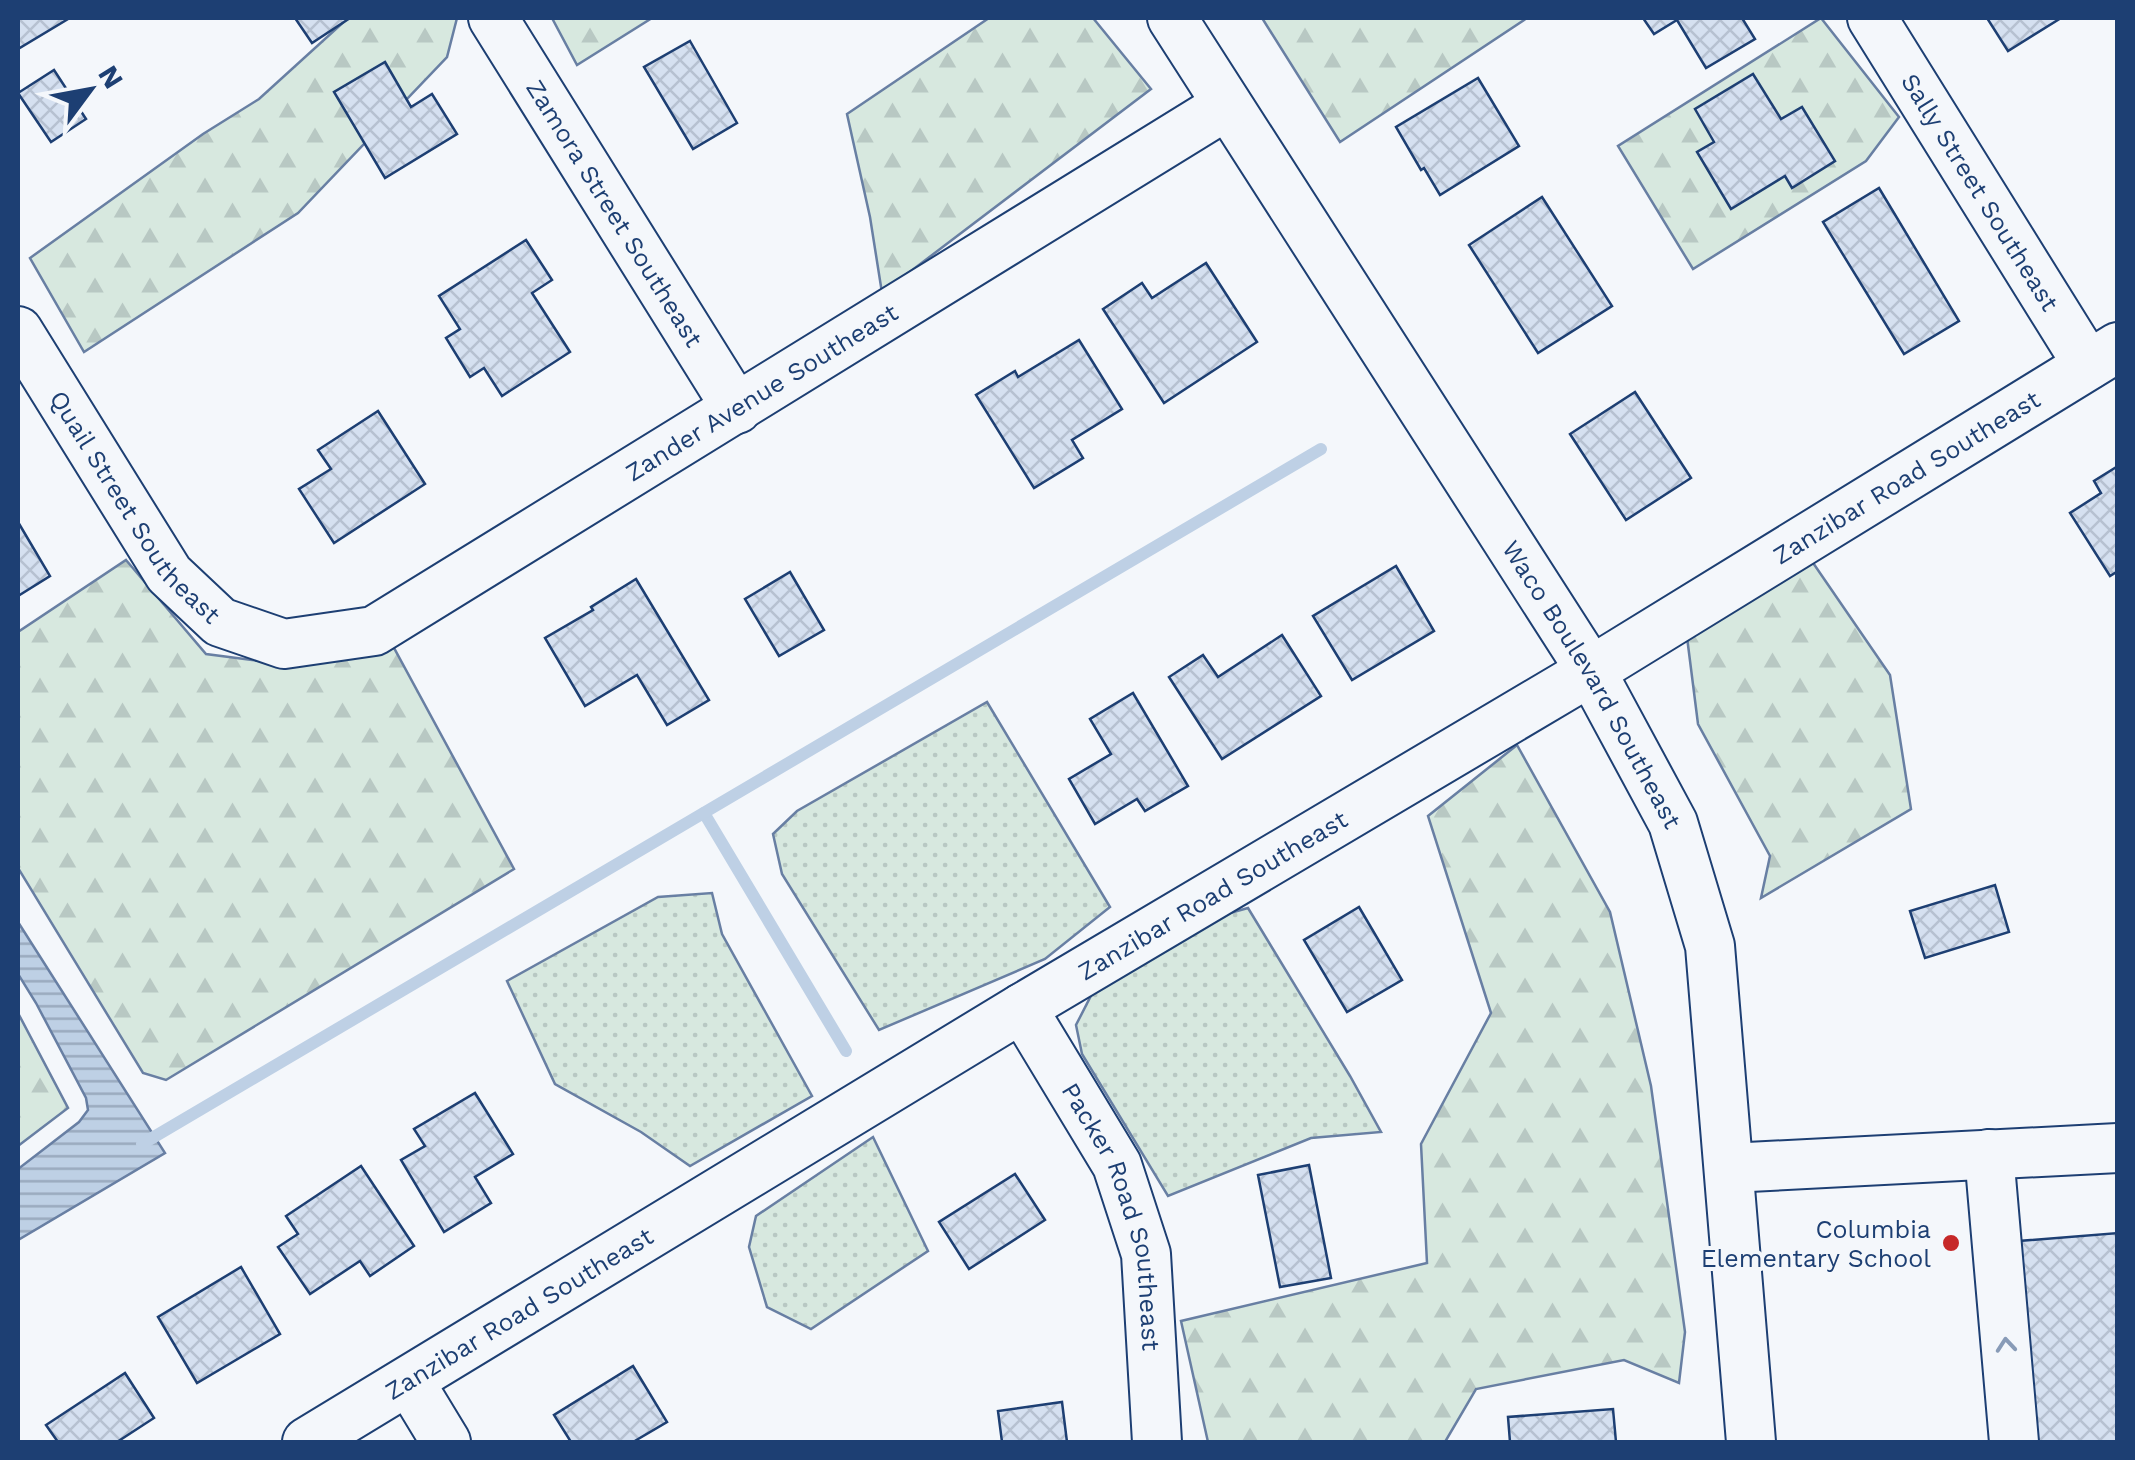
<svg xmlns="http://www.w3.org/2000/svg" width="2135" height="1460" viewBox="0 0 2135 1460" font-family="'Work Sans',sans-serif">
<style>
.green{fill:url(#green-dots);stroke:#687fa3;stroke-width:2.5}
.forest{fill:url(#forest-firs);stroke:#687fa3;stroke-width:2.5}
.water{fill:url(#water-rules);stroke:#687fa3;stroke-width:2.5}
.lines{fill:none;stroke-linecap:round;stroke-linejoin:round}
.stream{stroke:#bed0e5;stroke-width:12}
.building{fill:url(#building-cross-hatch);stroke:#1d3f73;stroke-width:2.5}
.minor-casing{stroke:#1d3f73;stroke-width:52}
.minor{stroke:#f4f7fb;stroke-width:48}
.oneway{stroke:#889bb7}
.poi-dot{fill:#c62828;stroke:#f4f7fb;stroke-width:4}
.labels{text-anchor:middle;stroke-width:8;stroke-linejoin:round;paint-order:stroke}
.street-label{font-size:25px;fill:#1d3f73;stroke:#f4f7fb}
.poi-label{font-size:25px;fill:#1d3f73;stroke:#f4f7fb;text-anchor:end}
</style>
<defs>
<pattern id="green-dots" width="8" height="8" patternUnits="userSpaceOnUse" patternTransform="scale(2.5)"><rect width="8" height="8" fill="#d7e8df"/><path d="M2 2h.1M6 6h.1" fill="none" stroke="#b8c8c3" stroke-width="1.8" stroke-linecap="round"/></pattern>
<pattern id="forest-firs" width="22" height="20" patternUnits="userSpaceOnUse" patternTransform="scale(2.5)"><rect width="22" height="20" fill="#d7e8df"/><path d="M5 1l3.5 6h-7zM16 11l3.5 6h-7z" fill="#b8c8c3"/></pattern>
<pattern id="water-rules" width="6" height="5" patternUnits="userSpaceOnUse" patternTransform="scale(2.5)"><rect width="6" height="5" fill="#bed0e5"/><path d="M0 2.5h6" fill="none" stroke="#9aaabe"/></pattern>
<pattern id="building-cross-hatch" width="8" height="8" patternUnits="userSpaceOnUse" patternTransform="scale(2.5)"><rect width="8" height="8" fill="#d5e0f0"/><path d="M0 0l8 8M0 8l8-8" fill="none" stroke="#b6c1d1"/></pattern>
</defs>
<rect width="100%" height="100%" fill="#f4f7fb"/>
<g class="green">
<path d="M987 702 1110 907 1045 959 879 1030 782 874 773 834 797 811Z"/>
<path d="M712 893 722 934 812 1096 690 1166 641 1132 555 1084 507 981 658 897Z"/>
<path d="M1248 908 1350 1076 1381 1132 1311 1138 1168 1196 1082 1054 1076 1025 1097 984 1212 918Z"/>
<path d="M873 1137 928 1251 811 1329 767 1307 749 1247 756 1216Z"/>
</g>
<g class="forest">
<path d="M348 18H457L447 57 298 213 84 352 30 258 203 134 259 99Z"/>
<path d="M552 18H652L577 65Z"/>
<path d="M989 18H1093L1151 89 882 293 870 217 847 114Z"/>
<path d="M1262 18H1527L1340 142Z"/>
<path d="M1821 18 1899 117 1866 161 1693 269 1618 146Z"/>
<path d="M1809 557 1890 675 1911 809 1761 898 1770 856 1698 724 1687 637Z"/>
<path d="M126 560 206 654 299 666 394 648 514 869 166 1080 143 1073 18 868V632Z"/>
<path d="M1517 745 1610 912 1651 1086 1685 1332 1679 1383 1624 1360 1476 1389 1445 1442H1208L1181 1321 1427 1263 1421 1144 1491 1013 1428 816Z"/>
<path d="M18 1013 68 1108 18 1146Z"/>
</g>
<path class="water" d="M18 922 165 1153 18 1240V1169L79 1122 88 1110 86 1098 36 1003 18 974Z"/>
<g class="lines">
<g class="stream">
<path d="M704 813 846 1051"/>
<path d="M142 1144 1321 449"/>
</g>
</g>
<g class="building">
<path d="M18 18H67L68 19 18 49Z"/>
<path d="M295 18H350L312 43Z"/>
<path d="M1643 18H1742L1755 39 1706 68 1677 20 1654 34Z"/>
<path d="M1987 18H2061L2008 51Z"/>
<path d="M690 41 737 123 693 149 644 67Z"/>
<path d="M385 62 411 107 432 94 457 134 385 178 334 92Z"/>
<path d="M54 70 86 119 51 142 18 93Z"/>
<path d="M1753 74 1781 119 1802 107 1835 161 1792 188 1785 176 1731 209 1697 152 1714 142 1695 109Z"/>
<path d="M1478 78 1519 146 1440 195 1424 168 1421 170 1396 127Z"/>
<path d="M1879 188 1959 321 1904 354 1823 222Z"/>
<path d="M1542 197 1612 306 1538 353 1469 245Z"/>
<path d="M526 240 552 280 532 293 570 352 502 396 484 368 470 377 446 338 460 329 439 296Z"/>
<path d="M1206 263 1257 342 1164 403 1103 309 1142 283 1152 298Z"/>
<path d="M1079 340 1122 409 1072 440 1083 458 1034 488 976 395 1015 371 1018 377Z"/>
<path d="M1635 392 1691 478 1626 520 1570 434Z"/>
<path d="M378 411 425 484 334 543 299 489 331 469 318 450Z"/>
<path d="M2118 466V571L2110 576 2070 513 2101 493 2094 481Z"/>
<path d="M18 522 50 576 18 596Z"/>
<path d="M1396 566 1434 631 1352 680 1313 616Z"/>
<path d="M790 572 824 630 779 656 745 599Z"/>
<path d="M636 579 709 700 667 725 637 675 585 706 545 638 593 610 591 607Z"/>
<path d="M1282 635 1321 696 1222 759 1169 677 1203 655 1218 677Z"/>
<path d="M1133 693 1188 786 1145 811 1137 799 1095 824 1069 779 1111 754 1090 719Z"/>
<path d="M1995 885 2009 932 1925 958 1910 911Z"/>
<path d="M1359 907 1402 980 1347 1012 1304 940Z"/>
<path d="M475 1093 513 1154 475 1177 491 1203 444 1232 401 1160 425 1146 414 1129Z"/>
<path d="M1309 1165 1331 1278 1280 1287 1258 1175Z"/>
<path d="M361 1166 414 1246 370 1276 360 1261 310 1294 278 1247 298 1234 286 1216Z"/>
<path d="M1015 1174 1045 1220 969 1269 939 1222Z"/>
<path d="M2118 1233V1442H2032L2019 1241Z"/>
<path d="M241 1267 280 1334 197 1383 158 1317Z"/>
<path d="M633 1366 667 1422 633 1442H571L554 1415Z"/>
<path d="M125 1373 154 1418 117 1442H58L46 1425Z"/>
<path d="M1062 1402 1067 1442H1002L998 1411Z"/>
<path d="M1613 1409 1616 1442H1510L1508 1417Z"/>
</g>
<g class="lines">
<defs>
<g id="minor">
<path id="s1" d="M493 18 737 409"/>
<path id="s2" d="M1172 18 1591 671 1673 823 1710 946 1751 1442"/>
<path id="s3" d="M1872 18 2088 365"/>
<path id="s4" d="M18 331 169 574 220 622 284 644 374 631 1227 105"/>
<path id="s5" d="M1022 1008 1117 1165 1146 1254 1157 1442"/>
<path d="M1989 1154 2014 1442"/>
<path d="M1729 1168 2118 1148"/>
<path d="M409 1381 446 1442"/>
<path id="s6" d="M307 1442 1022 1008 1591 671 2118 347"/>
</g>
</defs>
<use href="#minor" class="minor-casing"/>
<use href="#minor" class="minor"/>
</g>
<defs><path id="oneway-chevron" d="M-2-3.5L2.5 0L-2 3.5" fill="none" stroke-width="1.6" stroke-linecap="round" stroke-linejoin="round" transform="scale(2.5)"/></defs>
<use class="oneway" href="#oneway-chevron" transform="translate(2006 1345) rotate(-95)"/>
<circle class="poi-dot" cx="1951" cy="1243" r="10"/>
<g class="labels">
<g class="street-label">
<text dy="9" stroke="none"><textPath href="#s3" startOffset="205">Sally Street Southeast</textPath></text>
<text dy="9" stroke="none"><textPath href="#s1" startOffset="230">Zamora Street Southeast</textPath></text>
<text dy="9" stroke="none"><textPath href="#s4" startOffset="970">Zander Avenue Southeast</textPath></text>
<text dy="9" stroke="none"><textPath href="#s6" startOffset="1868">Zanzibar Road Southeast</textPath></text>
<text dy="9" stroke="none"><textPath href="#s4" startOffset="212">Quail Street Southeast</textPath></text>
<text dy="9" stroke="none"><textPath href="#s2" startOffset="788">Waco Boulevard Southeast</textPath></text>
<text dy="9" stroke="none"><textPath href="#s6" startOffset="1058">Zanzibar Road Southeast</textPath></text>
<text dy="9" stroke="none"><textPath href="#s5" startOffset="232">Packer Road Southeast</textPath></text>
<text dy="9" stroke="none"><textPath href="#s6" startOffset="248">Zanzibar Road Southeast</textPath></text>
</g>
<g class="poi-label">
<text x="1931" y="1238">Columbia<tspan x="1931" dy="29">Elementary School</tspan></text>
</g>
</g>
<rect width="2135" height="1460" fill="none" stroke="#1d3f73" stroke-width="40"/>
<g transform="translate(90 90) rotate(58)" stroke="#f4f7fb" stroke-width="8" paint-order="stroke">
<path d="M0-8L18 38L0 25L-18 38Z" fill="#1d3f73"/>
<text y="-15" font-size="28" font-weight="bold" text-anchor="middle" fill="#1d3f73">N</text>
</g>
</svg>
